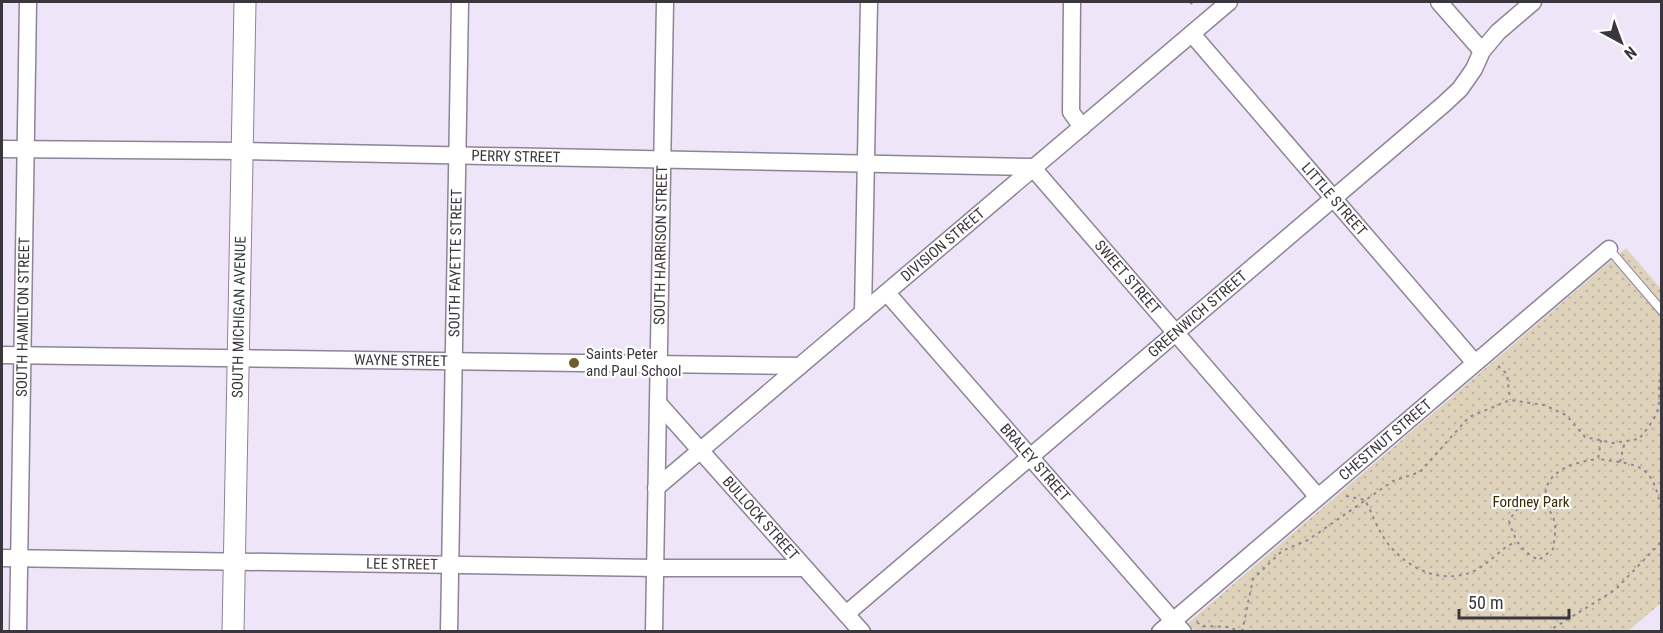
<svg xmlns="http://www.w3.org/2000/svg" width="1663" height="633" viewBox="0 0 1663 633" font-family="'Roboto Condensed',sans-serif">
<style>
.park{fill:url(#park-dots)}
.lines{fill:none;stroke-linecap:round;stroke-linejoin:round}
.service-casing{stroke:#8e8495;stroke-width:10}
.minor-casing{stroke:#8e8495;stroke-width:19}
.tertiary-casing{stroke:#8e8495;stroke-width:23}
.path{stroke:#8f8895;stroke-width:2;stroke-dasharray:3 4.5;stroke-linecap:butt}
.service{stroke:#fff;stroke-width:8}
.minor{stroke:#fff;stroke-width:16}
.tertiary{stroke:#fff;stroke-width:21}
.poi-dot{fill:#725c2c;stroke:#fff;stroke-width:2}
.labels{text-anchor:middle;stroke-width:4.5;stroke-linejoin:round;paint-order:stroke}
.street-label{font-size:15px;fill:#3a363d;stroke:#fff}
.poi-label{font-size:15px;fill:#3a363d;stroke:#fff;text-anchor:start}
.park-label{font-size:15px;fill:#3c2b00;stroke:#fff}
</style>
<defs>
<pattern id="park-dots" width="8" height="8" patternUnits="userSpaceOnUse" patternTransform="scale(1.5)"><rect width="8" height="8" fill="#ded2bb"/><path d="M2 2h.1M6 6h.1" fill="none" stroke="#bfb5a2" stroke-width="1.8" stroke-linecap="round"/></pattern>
</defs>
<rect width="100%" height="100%" fill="#efe5f8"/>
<path class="park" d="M1626 248 1661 289V603L1628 631 1196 632 1188 623Z"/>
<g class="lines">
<defs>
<path id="service" d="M1609 249 1662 311"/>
<g id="minor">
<path d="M1072 2 1071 112 1082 127"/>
<path d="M1439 2 1482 51"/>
<path id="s1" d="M1192 34 1475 363"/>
<path id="s2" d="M2 149 243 151 1032 167 1318 497"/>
<path id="s3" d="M887 293 1183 632"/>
<path d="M863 313 869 2"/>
<path id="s4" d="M2 355 800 366"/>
<path id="s5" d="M659 404 862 632"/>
<path id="s6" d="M656 488 1229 2"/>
<path id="s7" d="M2 558 655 568H803"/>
<path id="s8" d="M846 614 1444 104 1460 89 1474 69 1482 51 1498 32 1533 2"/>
<path id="s9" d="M18 632 28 2"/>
<path id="s10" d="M449 632 460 2"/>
<path id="s11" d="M654 632 665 2"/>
<path id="s12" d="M1160 632 1609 249"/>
</g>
<g id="tertiary">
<path id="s13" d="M233 632 245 2"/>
</g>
</defs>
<use href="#service" class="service-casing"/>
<use href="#minor" class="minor-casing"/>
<use href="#tertiary" class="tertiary-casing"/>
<g class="path">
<path d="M1190 2 1194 6"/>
<path d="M1498 366 1507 374 1510 400"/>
<path d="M1601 440 1598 459C1643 465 1652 464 1662 512"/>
<path d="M1620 462 1625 441"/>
<path d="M1346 496 1365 500C1371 511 1375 523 1381 533 1399 565 1439 587 1474 571 1490 563 1500 549 1515 542"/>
<path d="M1546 502C1526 500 1519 504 1509 521 1515 540 1520 551 1539 560L1553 549C1554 540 1557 528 1554 520 1553 514 1547 509 1546 503 1540 471 1575 462 1598 459"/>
<path d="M1197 622 1201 626 1230 627 1239 632"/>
<path d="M1242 632 1253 579 1282 551 1308 540 1393 481 1420 472 1469 417 1510 400 1544 405 1566 415 1585 437 1613 443 1639 439C1646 430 1655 420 1658 409 1661 395 1657 382 1662 369"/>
<path d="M1547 632 1615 590 1662 541"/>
</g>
<use href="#service" class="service"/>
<use href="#minor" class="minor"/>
<use href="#tertiary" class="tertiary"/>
</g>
<circle class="poi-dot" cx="574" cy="363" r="6"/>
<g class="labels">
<g class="street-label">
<text dy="5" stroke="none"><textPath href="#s2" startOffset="514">PERRY STREET</textPath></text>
<text dy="5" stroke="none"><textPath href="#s1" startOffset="218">LITTLE STREET</textPath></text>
<text dy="5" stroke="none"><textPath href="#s11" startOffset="387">SOUTH HARRISON STREET</textPath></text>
<text dy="5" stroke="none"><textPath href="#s6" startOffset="376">DIVISION STREET</textPath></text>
<text dy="5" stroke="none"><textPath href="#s10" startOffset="369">SOUTH FAYETTE STREET</textPath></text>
<text dy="5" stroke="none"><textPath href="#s2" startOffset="1176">SWEET STREET</textPath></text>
<text dy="5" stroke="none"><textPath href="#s8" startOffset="462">GREENWICH STREET</textPath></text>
<text dy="5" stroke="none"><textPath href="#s9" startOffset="315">SOUTH HAMILTON STREET</textPath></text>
<text dy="5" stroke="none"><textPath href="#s13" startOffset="315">SOUTH MICHIGAN AVENUE</textPath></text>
<text dy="5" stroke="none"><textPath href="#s4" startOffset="399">WAYNE STREET</textPath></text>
<text dy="5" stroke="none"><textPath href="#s12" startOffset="296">CHESTNUT STREET</textPath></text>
<text dy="5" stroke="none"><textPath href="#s3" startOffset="225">BRALEY STREET</textPath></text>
<text dy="5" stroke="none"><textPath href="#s5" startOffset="153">BULLOCK STREET</textPath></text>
<text dy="5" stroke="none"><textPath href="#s7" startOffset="400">LEE STREET</textPath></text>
</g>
<g class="poi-label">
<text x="586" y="359">Saints Peter<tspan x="586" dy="17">and Paul School</tspan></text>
</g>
<g class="park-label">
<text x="1531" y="507">Fordney Park</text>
</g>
</g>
<rect width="1663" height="633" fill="none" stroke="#3a363d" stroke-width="6"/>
<g transform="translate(1621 42) rotate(139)" stroke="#ffffff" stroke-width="4.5" paint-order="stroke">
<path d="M0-4.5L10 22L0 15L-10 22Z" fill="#3a363d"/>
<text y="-9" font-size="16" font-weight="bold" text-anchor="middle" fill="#3a363d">N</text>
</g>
<path d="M1459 609v9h110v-9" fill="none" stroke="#3a363d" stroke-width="3"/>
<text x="1468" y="609" font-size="18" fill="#3a363d" stroke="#ffffff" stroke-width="4.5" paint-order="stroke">50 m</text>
</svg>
